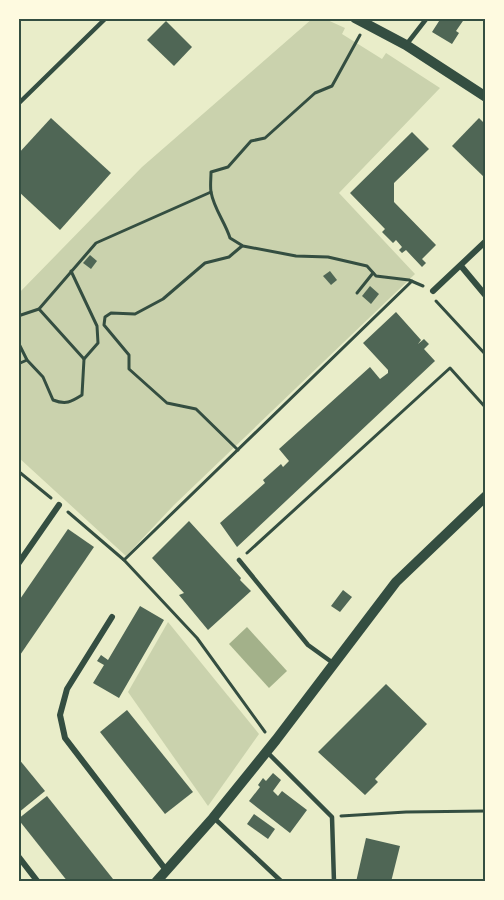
<svg xmlns="http://www.w3.org/2000/svg" width="504" height="900" viewBox="0 0 504 900" font-family="Barlow,sans-serif">
<style>
.green{fill:#cad2ad}
.water{fill:#a3b18a}
.building{fill:#4f6655}
.lines{fill:none;stroke-linecap:round;stroke-linejoin:round}
.path{stroke:#344e41;stroke-width:3}
.service{stroke:#344e41;stroke-width:4.5}
.minor{stroke:#344e41;stroke-width:6}
.tertiary{stroke:#344e41;stroke-width:10}
.neatline{fill:none;stroke:#344e41;stroke-width:2}
</style>
<rect width="100%" height="100%" fill="#e9edc9"/>
<g class="green">
<path d="M313 18H323L345 28 342 34 382 59 386 53 440 88 339 193 415 274 174 505 126 556 18 457V294L142 167Z"/>
<path d="M168 622 259 734 208 806 128 692Z"/>
</g>
<path class="water" d="M247 627 287 671 269 688 229 644Z"/>
<g class="building">
<path d="M441 18H465L456 31 459 33 452 44 432 32Z"/>
<path d="M166 21 192 47 174 66 147 40Z"/>
<path d="M51 118 111 173 60 230 18 191V154Z"/>
<path d="M479 118 486 125V179L452 146Z"/>
<path d="M412 132 429 149 394 183V202L436 245 422 259 426 263 422 267 406 250 402 253 399 250 402 247 396 240 393 243 382 232 385 229 350 193Z"/>
<path d="M90 255 97 261 91 269 83 263Z"/>
<path d="M330 271 337 280 331 285 323 276Z"/>
<path d="M370 286 379 294 371 304 362 296Z"/>
<path d="M396 312 421 340 418 344 424 339 429 344 424 349 435 361 237 547 220 523 265 483 263 480 281 464 283 467 289 461 279 449 370 367 380 379 388 373V370L363 343Z"/>
<path d="M189 521 241 578 240 580 251 591 208 630 179 595 184 593 152 558Z"/>
<path d="M68 529 94 547 18 658V602Z"/>
<path d="M343 590 352 597 340 612 331 606Z"/>
<path d="M140 606 164 620 119 698 93 683 104 665 97 661 101 655 108 660Z"/>
<path d="M386 684 427 724 375 779 378 782 365 795 318 752Z"/>
<path d="M127 710 193 792 165 814 100 732Z"/>
<path d="M18 758 45 791 18 813Z"/>
<path d="M273 773 281 780 273 791 278 796 282 791 307 810 290 833 249 801 260 787 258 785 263 778 266 781Z"/>
<path d="M47 796 113 879 109 882H68L18 819Z"/>
<path d="M254 814 275 829 268 839 247 824Z"/>
<path d="M366 838 400 846 391 882H356Z"/>
</g>
<g class="lines">
<g class="path">
<path d="M360 35 332 86 315 93 265 138 251 141 228 167 211 172C211 179 210 186 211 192 214 209 225 222 230 238L243 246 296 256 328 257 367 266 376 276 409 280 423 286"/>
<path d="M357 293 373 273"/>
<path d="M436 301 486 355"/>
<path d="M39 309 84 359"/>
<path d="M18 316 39 309 96 243 211 192"/>
<path d="M18 342 27 360 43 377 53 400C66 405 71 402 82 395L84 359 98 343 97 326 71 271"/>
<path d="M18 364 27 360"/>
<path d="M238 450 196 409 167 403 129 369V355L104 325 105 317 111 313 135 314 163 299 205 263 229 257 242 246"/>
<path d="M18 471 51 498"/>
<path d="M68 512 124 560 197 638 265 732"/>
<path d="M247 553 450 368 486 408"/>
<path d="M124 560 412 281"/>
<path d="M341 816 406 812 486 811"/>
</g>
<g class="service">
<path d="M406 45 427 18"/>
<path d="M18 104 106 18"/>
<path d="M239 560 308 645 333 663"/>
<path d="M266 751 332 817 334 882"/>
<path d="M214 818 282 882"/>
</g>
<g class="minor">
<path d="M461 266 486 296"/>
<path d="M433 291 486 241"/>
<path d="M18 564 59 505"/>
<path d="M112 617 67 689 60 715 65 738 166 870"/>
<path d="M18 856 38 882"/>
</g>
<g class="tertiary">
<path d="M355 18 406 45 486 97"/>
<path d="M156 882 213 818 276 740 396 582 486 496"/>
</g>
</g>
<rect width="504" height="900" fill="none" stroke="#fefae0" stroke-width="39"/>
<rect x="20" y="20" width="464" height="860" class="neatline"/>
</svg>
